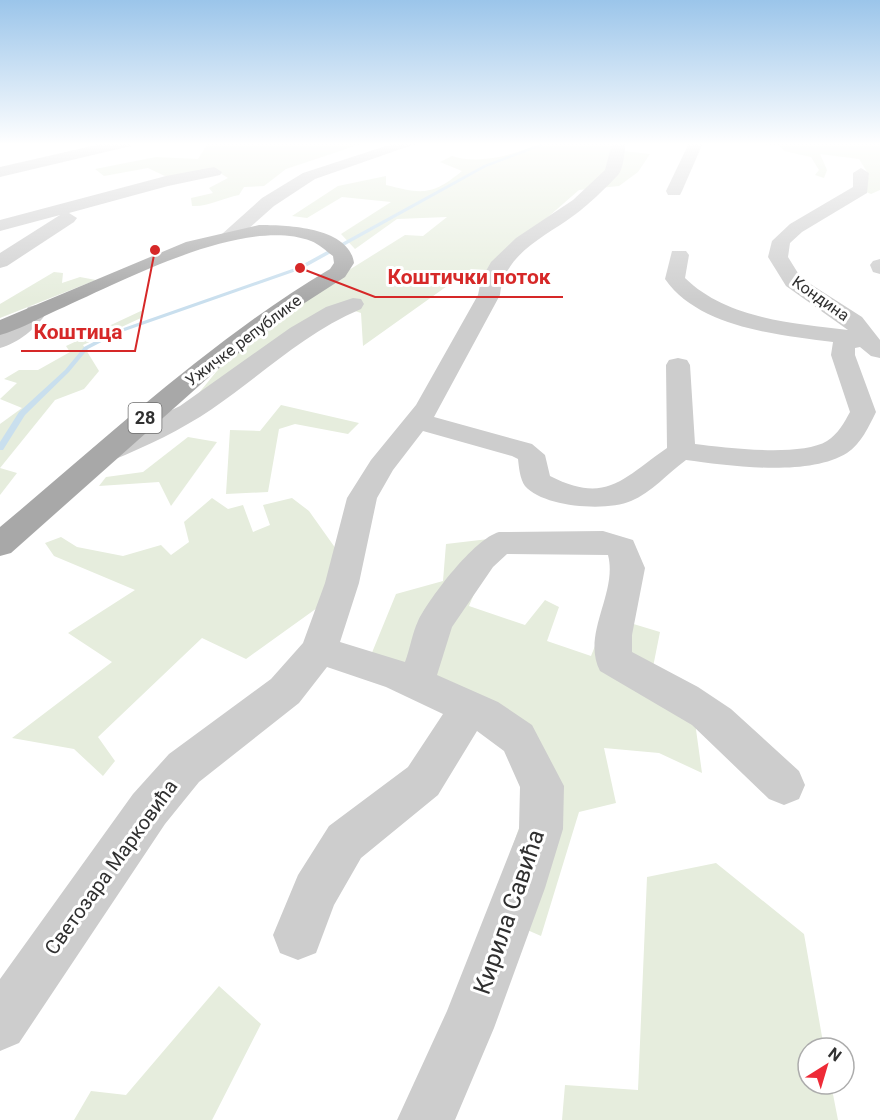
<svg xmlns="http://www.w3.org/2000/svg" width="880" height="1120" viewBox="0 0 880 1120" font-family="Roboto,sans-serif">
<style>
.green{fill:#e6eddd}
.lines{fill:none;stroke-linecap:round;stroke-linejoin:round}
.stream{fill:#c9dfee;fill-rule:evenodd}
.minor{fill:#cdcdcd;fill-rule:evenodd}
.major{fill:#a8a8a8;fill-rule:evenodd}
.labels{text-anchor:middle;stroke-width:6;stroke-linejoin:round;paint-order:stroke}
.far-street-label{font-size:16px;fill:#303030;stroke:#fff}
.shield{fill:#fff;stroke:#6e6e6e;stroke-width:1.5}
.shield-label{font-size:18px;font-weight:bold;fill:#303030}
.street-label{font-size:20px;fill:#303030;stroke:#fff}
.near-street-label{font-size:24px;fill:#303030;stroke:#fff}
.leader{fill:none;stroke:#d62828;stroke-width:2}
.callout-dot{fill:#d62828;stroke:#fff;stroke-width:2}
.callout-label{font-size:21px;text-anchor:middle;font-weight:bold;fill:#d62828;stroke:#fff;stroke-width:6;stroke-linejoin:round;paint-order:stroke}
</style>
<rect width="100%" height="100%" fill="#fff"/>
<g class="green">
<path d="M214 143H364L286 169 264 186 244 187 239 195C223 198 208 207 192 206L191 198 213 193 209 188 228 178 220 173 169 178 148 168 104 176 95 169 156 157 198 159 207 145Z"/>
<path d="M540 143H624L623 151 650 154 638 172 619 186 579 190 487 270 471 269 363 346 361 313 349 309 198 394 230 355 309 295 405 235 423 236 447 217 397 219 355 249 341 234 391 202 342 197 307 218 292 216 338 186 386 176V185C422 194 432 196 462 171L440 162 452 156C479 165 515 155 540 143Z"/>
<path d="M760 143H880V190L871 194 864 191 869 175 859 159 820 154 827 170 824 178 815 175 819 170 811 157 784 151 780 146 757 144Z"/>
<path d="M54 272 63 273 62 283 80 277 96 280 0 318V304Z"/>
<path d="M143 310V317L83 345 99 371 84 389 55 400 0 468 17 473 0 495V424L22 408 0 399 17 383 4 379 19 370H38L70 352 66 346Z"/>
<path d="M281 405 359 423 348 434 295 424 279 429 268 492 226 494 230 430 260 431Z"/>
<path d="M188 437 217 442 171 506 159 482 99 486 106 477 143 472Z"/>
<path d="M212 498 228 509 243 505 253 532 270 525 263 505 292 498 309 511 336 549 324 603 246 659 202 638 98 737 115 761 103 776 74 749 12 738 112 662 68 633 135 590 54 556 45 543 61 537 77 547 123 556 161 545 171 555 189 542 184 522Z"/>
<path d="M497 538 469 606 525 625 545 600 559 607 547 641 591 656 607 616 660 632 653 667 690 686 702 773 659 753 604 748 616 803 579 812 541 936 489 913 531 794 501 715 371 655 396 594 443 581 446 544Z"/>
<path d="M716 863 804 934 824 1048H808V1084H831L838 1120H562L565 1085 638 1090 647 877Z"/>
<path d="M219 986 261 1024 212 1120H74L91 1091 126 1095Z"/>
</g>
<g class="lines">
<path class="stream" d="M543 143H550L486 167 302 269 119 333 88 349 69 372 25 415 3 450H0V442L19 412 65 370 84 347 115 331 298 267 484 165Z"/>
<g class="minor">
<path d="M105 143H133L131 146 0 177V167Z"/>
<path d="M395 143H418L315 179 274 206 238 238 231 240 222 234 262 198 303 173Z"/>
<path d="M612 143H626C624 152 624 168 618 175 607 187 586 207 573 216 543 238 504 254 500 295L434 417 532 444 545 455 550 476C607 505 623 478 667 448L666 365 669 360 678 358 687 360 690 365 695 444C726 448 801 457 827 441 838 434 844 423 850 412L831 355 833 342C779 335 699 328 665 279L672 251H686L689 255 685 278C727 319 792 323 848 330L786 286 768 257 772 241 790 224 853 187V173L861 168 869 173 867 193 802 232 790 243 788 257 801 278 862 317 880 340V358L871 356 860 347 855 348V355L876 412C869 426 861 444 847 453 809 477 729 466 686 460 668 473 651 493 631 501 606 512 543 507 525 486 520 479 519 468 518 459L512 456 423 431 393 470 377 498 359 583 340 642 405 662C410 649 412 634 418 621 430 597 474 539 499 532L603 531 633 540 645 568 632 635V652L698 687 731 709 799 771 805 785 799 799 784 805 769 799 692 725 600 671C581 634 618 593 608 555L507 554 493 567 452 627 437 675 498 702 532 725 564 786 563 829 545 888 494 1028 455 1120H397L447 1011 519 829 520 787 504 751 477 731 438 795 361 858 334 905 316 953 298 960 280 953 273 935 298 875 329 826 408 767 443 714 386 687 327 667 299 703 199 782 165 824 19 1043 0 1051V979L133 794 169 754 271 679 303 643 325 583 347 498 371 460 416 405 478 295 481 280 491 262 516 238 573 200 605 170Z"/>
<path d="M689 143H703L682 191 680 195H668L666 191Z"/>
<path d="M214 167 222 172 220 175 168 186 69 213 77 218 74 222 7 266 0 268V253L60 215 0 231V220L166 176Z"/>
<path d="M880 259V274L873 272 870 265 873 261Z"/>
<path d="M353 298 361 299 364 304 361 309C304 333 262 375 212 409 181 430 147 446 113 460L103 463 93 460 89 454 93 448 180 406 290 328 326 307Z"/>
<path d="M36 305 44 307 47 312C37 328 18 343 0 348V331L23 315 28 307Z"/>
</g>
<path class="major" d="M259 225C287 225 349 227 354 263L345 277 303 304 218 369 11 553 0 556V527C107 438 210 340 330 269L334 263 333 256C326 251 319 244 311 241 242 215 115 285 51 313 34 321 18 330 0 335V320L186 242Z"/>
</g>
<linearGradient id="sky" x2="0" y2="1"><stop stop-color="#9bc5ea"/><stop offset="0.48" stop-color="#fff"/><stop offset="1" stop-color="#fff" stop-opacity="0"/></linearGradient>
<rect width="880" height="300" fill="url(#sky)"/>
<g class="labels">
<g class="far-street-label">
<text transform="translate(821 298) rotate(35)" y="6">Кондина</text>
<text transform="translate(243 340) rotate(-37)" y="6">Ужичке републике</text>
</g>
<rect class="shield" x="128.5" y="403" width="33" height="30" rx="4.5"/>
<g class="shield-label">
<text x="145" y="424">28</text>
</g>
<g class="street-label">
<text transform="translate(111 867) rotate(-54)" y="7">Светозара Марковића</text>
</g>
<g class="near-street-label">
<text transform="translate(509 912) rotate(-71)" y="8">Кирила Савића</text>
</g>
</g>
<path class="leader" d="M300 268L375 297H563M155 250L135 351H21"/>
<g class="callout-dot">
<circle cx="300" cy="268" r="6"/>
<circle cx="155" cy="250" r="6"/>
</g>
<g class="callout-label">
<text x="469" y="284">Коштички поток</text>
<text x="78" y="339">Коштица</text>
</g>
<g transform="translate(826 1066) rotate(37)"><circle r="28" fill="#ffffff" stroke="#acacac" stroke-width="1.5"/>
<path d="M0-4.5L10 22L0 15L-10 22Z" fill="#ee2b37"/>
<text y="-9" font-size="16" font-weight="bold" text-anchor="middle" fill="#303030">N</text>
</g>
</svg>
